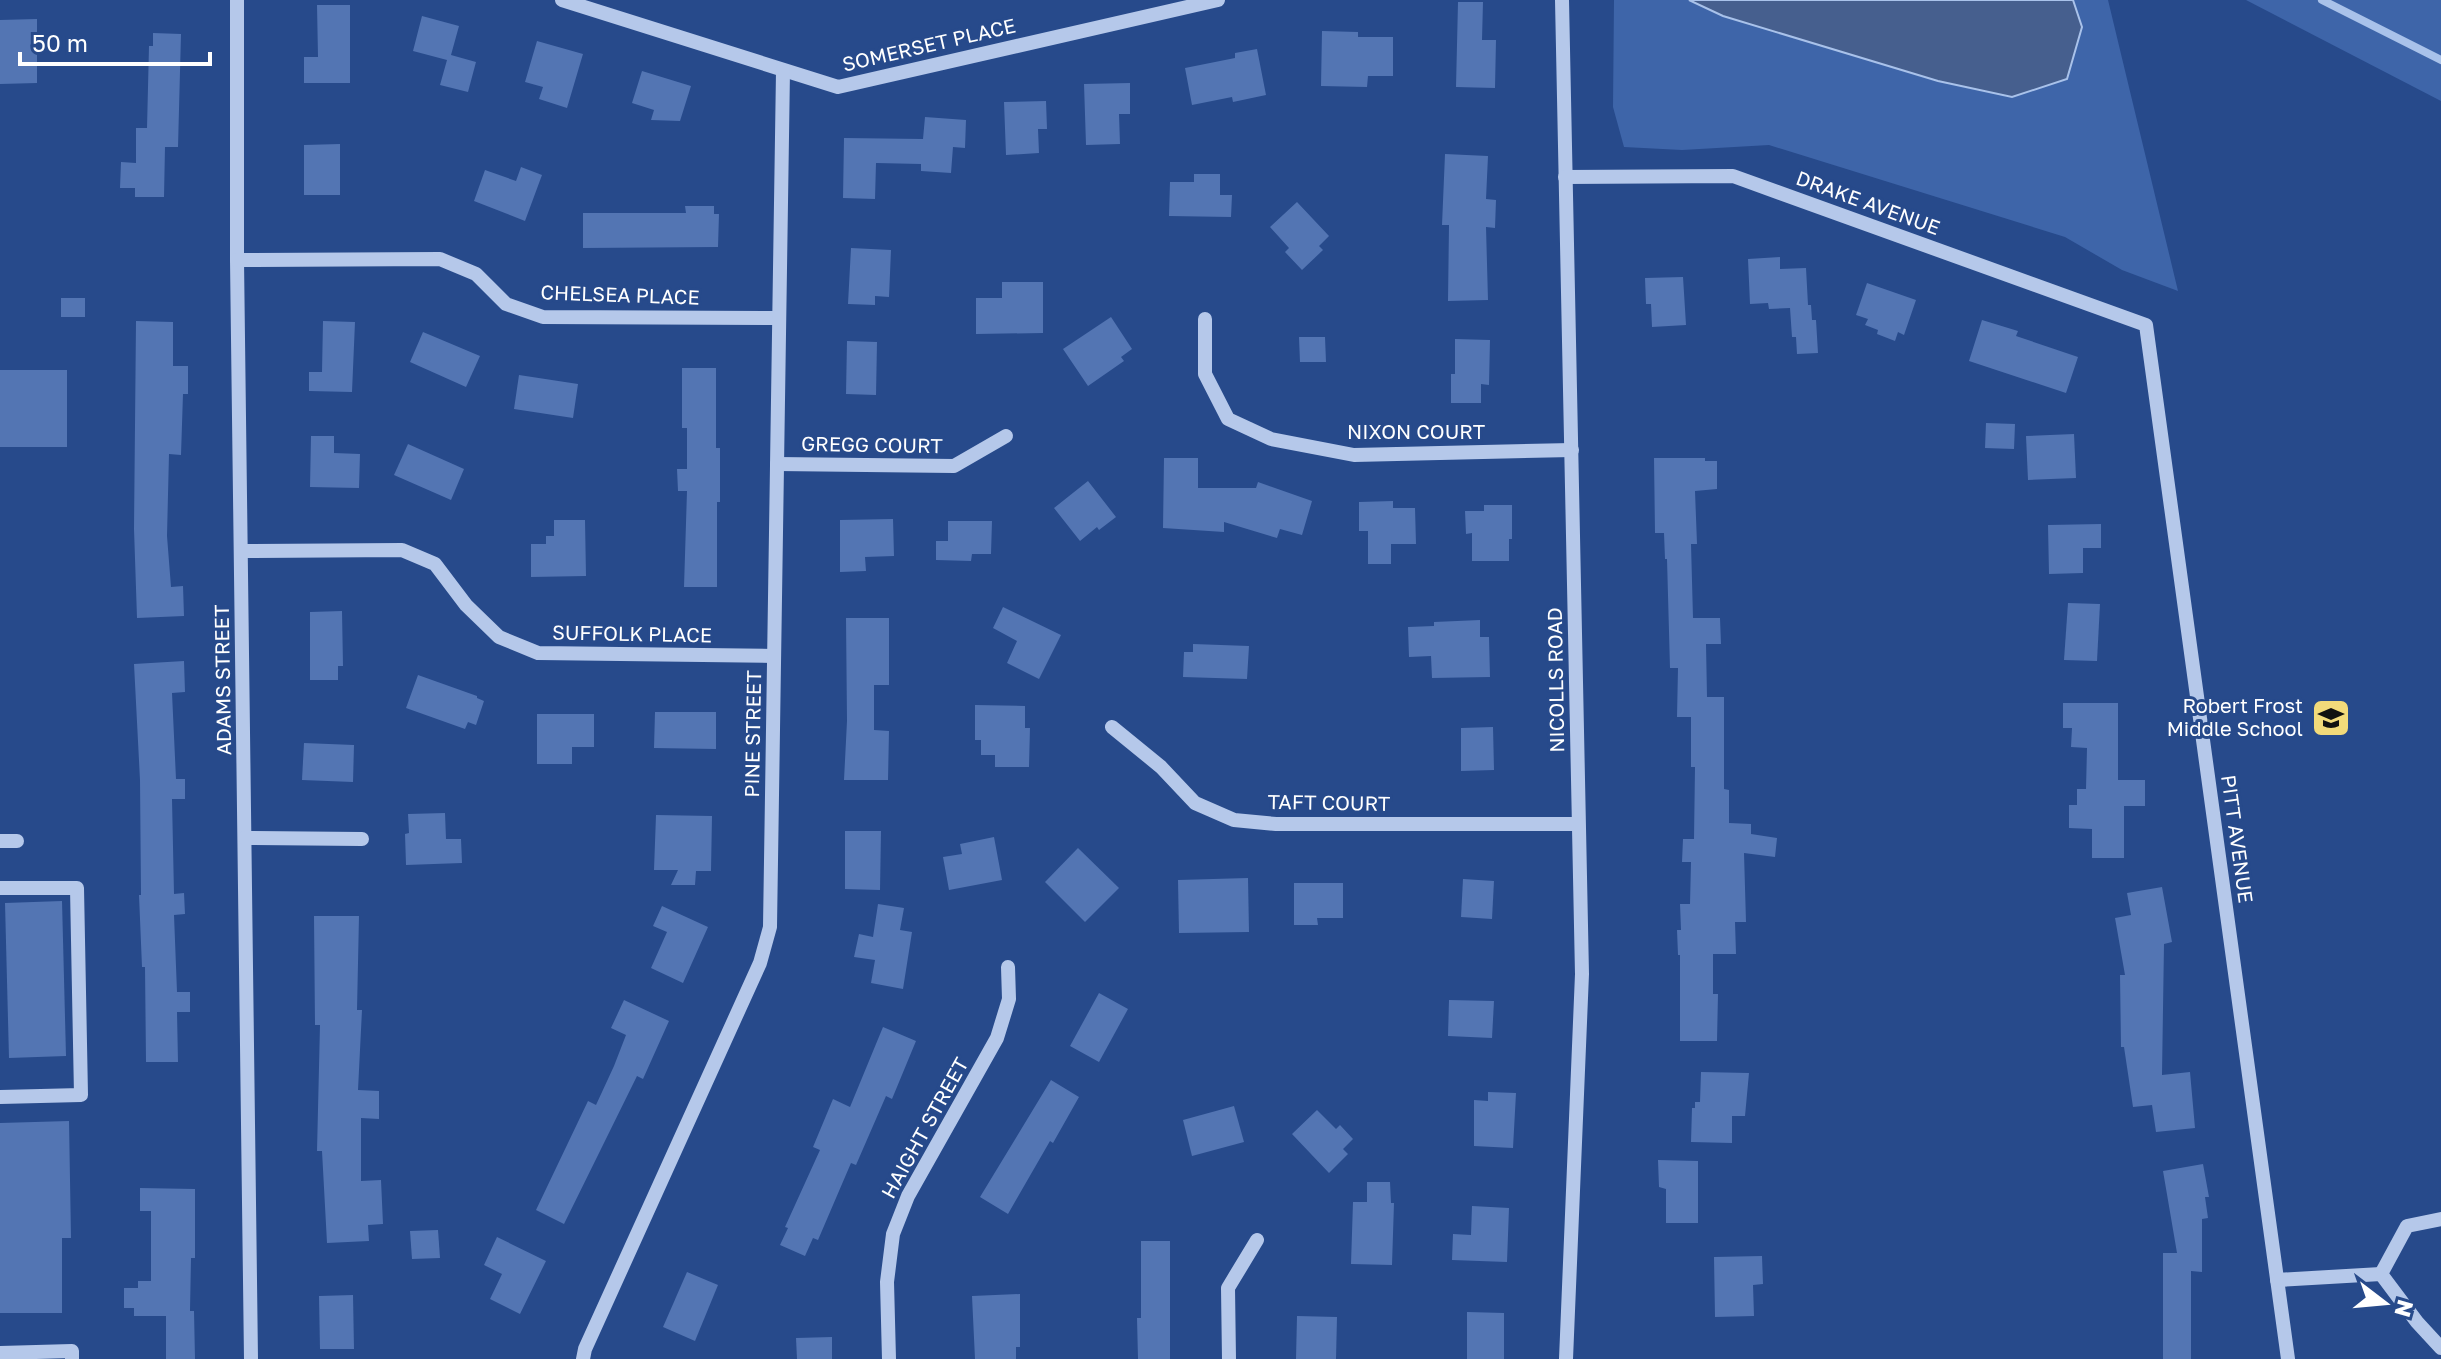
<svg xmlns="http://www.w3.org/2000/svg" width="2441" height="1359" viewBox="0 0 2441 1359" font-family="'Golos Text',sans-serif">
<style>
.green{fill:#3e65a9}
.water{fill:#465f8e;stroke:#a9c2ea;stroke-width:2}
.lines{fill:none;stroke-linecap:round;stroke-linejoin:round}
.stream{stroke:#a9c2ea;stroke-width:8}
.building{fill:#5375b3}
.minor{stroke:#b5c8ea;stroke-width:14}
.labels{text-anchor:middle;stroke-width:6;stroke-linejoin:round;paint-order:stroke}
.street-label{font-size:20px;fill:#fff;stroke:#274a8b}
.poi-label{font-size:20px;fill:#fff;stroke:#274a8b;text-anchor:end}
</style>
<rect width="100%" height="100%" fill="#274a8b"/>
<g class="green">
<path d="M1614 0H2108L2178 291 2122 270 2065 237 1769 145 1682 150 1624 147 1613 107Z"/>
<path d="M2246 0H2441V101Z"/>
</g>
<path class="water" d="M1689 0H2073L2082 27 2067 79 2012 97 1938 81 1723 16Z"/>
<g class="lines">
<path class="stream" d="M2322 0 2441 60"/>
</g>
<g class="building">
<path d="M1458 2H1483L1482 40H1496L1495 88 1456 87Z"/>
<path d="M317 5H350V83H304V57H318Z"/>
<path d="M422 16 459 26 451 55 476 62 468 92 440 85 447 60 413 51Z"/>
<path d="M37 19V83L0 84V20Z"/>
<path d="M1322 31 1358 32V37H1393V76H1368L1367 87 1321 86Z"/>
<path d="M153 33 181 34 178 147H165L164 197H135V188H120L121 162 136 163V128H147L149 46H153Z"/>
<path d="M537 41 583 54 567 108 539 99 543 87 525 82Z"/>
<path d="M1257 49 1266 95 1233 102 1232 97 1192 105 1185 68 1235 58V53Z"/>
<path d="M642 71 691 86 680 121 651 120 654 110 632 103Z"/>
<path d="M1130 83V114H1119L1120 144 1086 145 1084 84Z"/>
<path d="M1046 101 1047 129H1038L1039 153 1006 155 1004 102Z"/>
<path d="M925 117 966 120 965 148 953 147 951 173 921 171V164L876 163 875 199 843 198 844 138 923 139Z"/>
<path d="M340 144V195H304V145Z"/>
<path d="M1445 154 1488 156 1486 199 1496 200 1495 228 1486 227 1488 300 1448 301 1449 225H1442Z"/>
<path d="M521 167 542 175 525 221 474 201 485 170 516 181Z"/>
<path d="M1194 174H1220V195H1232L1231 217 1169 216 1170 182H1194Z"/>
<path d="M1297 202 1329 236 1319 246 1323 250 1302 270 1285 252 1289 248 1270 227Z"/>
<path d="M685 206H714V214H719L718 247 583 248V213H686Z"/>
<path d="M851 248 891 250 889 297 875 296V305L848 304Z"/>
<path d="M1780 257V269L1806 268 1808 305H1811L1812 320H1816L1818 353 1797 354 1796 337H1792L1790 308 1769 309 1768 303 1750 304 1748 259Z"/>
<path d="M1683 277 1686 325 1652 327 1651 304H1646L1645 278Z"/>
<path d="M1002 282H1043V333L976 334V298H1002Z"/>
<path d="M1867 283 1916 300 1904 335 1898 332 1895 341 1877 334 1878 330 1865 325 1868 319 1856 315Z"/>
<rect x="61" y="298" width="24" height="19"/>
<path d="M1111 317 1132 349 1121 357 1124 361 1088 386 1063 349Z"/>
<path d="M1982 320 2018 331 2016 336 2078 357 2066 393 1969 361Z"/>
<path d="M136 321 173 322V366H188V394H183L181 455 169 454 167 536 171 587 183 586 184 616 137 618 134 529Z"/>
<path d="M323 321 355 322 352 392 309 391V372H322Z"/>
<path d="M423 332 480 356 466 387 410 362Z"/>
<path d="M1299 337H1325L1326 362H1300Z"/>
<path d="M1455 339 1490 340 1489 385 1481 384V403H1451V374H1455Z"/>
<path d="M847 341 877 342 876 395 846 394Z"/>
<path d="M682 368H716V448H720V502H717V587H684L687 491H678L677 469H687V428H682Z"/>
<rect x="0" y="370" width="67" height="77"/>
<path d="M519 375 578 384 573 418 514 409Z"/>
<path d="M1986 423 2015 424 2014 449 1985 448Z"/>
<path d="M2074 434 2076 478 2028 480 2026 436Z"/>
<path d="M311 436H334V453L360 454 359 488 310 487Z"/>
<path d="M408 444 464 469 451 500 394 475Z"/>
<path d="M1164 458H1198V488H1256L1258 482 1312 501 1302 535 1280 529 1277 538 1224 522V532L1163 528Z"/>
<path d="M1654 458H1705V461H1717V489L1695 491 1697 544H1691L1693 618H1720L1721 644H1706L1707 697H1724V789L1729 790V823L1751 824V834L1777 838 1775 857 1744 853 1746 922H1735L1736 954H1713V994H1718L1717 1041H1680V955H1678L1677 930H1681L1680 904H1690L1691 862H1682L1683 839H1694L1695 767H1691V717H1677L1678 668H1670L1667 559H1665L1664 533H1655Z"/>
<path d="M1088 481 1116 517 1099 530 1097 527 1080 541 1054 508Z"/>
<path d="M1393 501V508H1415L1416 544H1391V564H1368V531H1359V502Z"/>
<path d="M1484 505H1512V539H1509V561H1472V533L1466 534 1465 511H1484Z"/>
<path d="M893 519 894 556 865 557 866 571 840 572V520Z"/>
<path d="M554 520H585L586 576 531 577V544H546V536H554Z"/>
<path d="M948 521H992L991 554H972L971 561 936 560V541H948Z"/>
<path d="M2101 524V548H2083V573L2049 574 2048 525Z"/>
<path d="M2068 603 2100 604 2097 661 2064 660Z"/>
<path d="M1003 607 1061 635 1039 679 1007 663 1017 641 993 628Z"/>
<path d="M342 611 343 666H338V680H310V612Z"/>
<path d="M846 618H889V685H874V730L889 731 888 780H844L847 721Z"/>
<path d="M1480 620V637H1489L1490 677 1432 678 1431 656 1409 657 1408 627 1434 626V622Z"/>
<path d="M1193 644 1249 646 1247 679 1183 677 1184 652H1193Z"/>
<path d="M184 661 185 692 172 693 176 779H185V799H172L174 894 184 893 185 914 174 915 177 992H190V1012H177L178 1062H146L145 967H142L139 895H141L140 780 134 664Z"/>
<path d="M418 675 477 696V698L484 701 476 725 468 722 465 729 406 708Z"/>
<path d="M2063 703H2118V780H2145V806H2124V858H2092V829L2069 828V805H2077V789H2086L2087 748 2071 747 2072 728H2063Z"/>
<path d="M975 705 1025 706V728H1030L1029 767H995V755H981V740H975Z"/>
<path d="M655 712H716V749L654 748Z"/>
<path d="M537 714H594V747H572V764H537Z"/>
<path d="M1493 727 1494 770 1461 771V728Z"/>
<path d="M304 743 354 745 353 782 302 780Z"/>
<path d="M445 813 446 839H461L462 863 406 865 405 834 409 833 408 814Z"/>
<path d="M656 815 712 816 711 871H696L695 885H671L678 870H654Z"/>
<path d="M845 831H881L880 890 845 889Z"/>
<path d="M994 837 1002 880 949 890 943 857 962 854 960 844Z"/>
<path d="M1078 848 1119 888 1085 922 1045 882Z"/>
<path d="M1248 878 1249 932 1179 933 1178 880Z"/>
<path d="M1463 879 1494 881 1492 919 1461 917Z"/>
<path d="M1294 883H1343V918H1317L1318 925H1294Z"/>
<path d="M2162 887 2172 942 2164 944 2162 1075 2190 1072 2195 1128 2156 1132 2152 1105 2133 1107 2124 1047H2121L2120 975H2125L2115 918 2131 915 2127 893Z"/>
<path d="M62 901 66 1056 9 1058 5 903Z"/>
<path d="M878 904 904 908 900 930 912 932 903 989 871 983 875 960 854 957 859 934 873 937Z"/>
<path d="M662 906 708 927 683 983 651 968 667 932 653 926Z"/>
<path d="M314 916H359L357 1010H362L358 1090 379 1091V1119L361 1118V1181L381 1180 383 1224 368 1225 369 1241 327 1243 322 1151H317L320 1025H315Z"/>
<path d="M1099 993 1128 1009 1099 1062 1070 1046Z"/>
<path d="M624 1000 669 1021 643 1079 637 1076 564 1224 536 1210 588 1101 596 1105 614 1066 626 1035 611 1028Z"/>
<path d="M1449 1000 1494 1001 1492 1038 1448 1036Z"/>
<path d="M883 1027 916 1041 892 1099 886 1096 856 1165 851 1163 818 1240 813 1238 805 1256 780 1245 788 1228 785 1227 820 1150 813 1147 833 1099 850 1107Z"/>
<path d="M1701 1072 1749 1073 1745 1116H1732V1143L1691 1142 1692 1108H1695V1102H1700Z"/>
<path d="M1051 1080 1079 1097 1053 1143 1050 1141 1008 1214 980 1197Z"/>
<path d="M1488 1092 1516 1093 1513 1148 1474 1146V1100L1488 1101Z"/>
<path d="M1234 1106 1244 1142 1192 1156 1183 1120Z"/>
<path d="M1317 1110 1336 1129 1340 1125 1353 1139 1343 1149 1348 1154 1329 1173 1292 1134Z"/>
<path d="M69 1121 71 1238H62V1313H0V1123Z"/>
<path d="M1658 1160 1698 1161V1223H1666V1189L1659 1187Z"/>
<path d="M2203 1164 2209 1197H2205L2208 1218 2202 1219V1272L2191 1271V1359H2163V1253H2177L2163 1171Z"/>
<path d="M1367 1182H1390L1391 1203H1394L1392 1265 1351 1264 1353 1202H1367Z"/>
<path d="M140 1188 195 1189V1258H191L190 1311H194L195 1359H166V1316H134V1308H124V1288H138V1281H151V1211H140Z"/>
<path d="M1472 1206 1509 1208 1507 1262 1452 1260 1453 1234 1471 1235Z"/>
<path d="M438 1230 440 1258 412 1259 410 1231Z"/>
<path d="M497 1237 546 1261 520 1314 490 1299 502 1274 484 1265Z"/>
<path d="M1141 1241H1170V1359H1138L1137 1318H1141Z"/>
<path d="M1762 1256 1763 1284 1753 1285 1754 1316 1715 1317 1714 1257Z"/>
<path d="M687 1272 718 1285 695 1341 663 1327Z"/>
<path d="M1020 1294V1347H1016V1359H975L972 1296Z"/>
<path d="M353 1295 354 1349H320L319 1296Z"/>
<path d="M1467 1312 1504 1313V1359H1467Z"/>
<path d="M1297 1316 1337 1317 1336 1359H1296Z"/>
<path d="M832 1337V1359H797L796 1338Z"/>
</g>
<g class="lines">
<g class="minor">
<path d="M237 0V260L251 1359"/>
<path d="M562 0 838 87 1218 0"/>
<path d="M1562 0 1582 974 1566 1359"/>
<path d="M1565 177 1733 176 2146 325 2288 1359"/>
<path d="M237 260 440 259 476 274 506 304 543 317 778 318"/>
<path d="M1205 319V374L1228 419 1271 439 1354 455 1572 450"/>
<path d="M777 464 954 466 1006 436"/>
<path d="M241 551 402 550 435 564 466 605 499 637 538 653 774 656"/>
<path d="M1112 727 1161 767 1195 803 1234 820 1276 824H1578"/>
<path d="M245 838 362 839"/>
<path d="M0 841H17"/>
<path d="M0 888H77L81 1095 0 1097"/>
<path d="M2441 1219 2407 1226 2381 1274 2417 1322 2441 1348"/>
<path d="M2277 1280 2381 1274"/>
<path d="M0 1353 72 1351V1359"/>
<path d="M583 1359 585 1349 760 963 770 927 783 71"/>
<path d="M889 1359 887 1282 893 1234 908 1196 997 1038 1009 999 1008 967"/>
<path d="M1229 1359 1228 1288 1257 1240"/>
</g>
</g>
<defs>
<symbol id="school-square" viewBox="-11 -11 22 22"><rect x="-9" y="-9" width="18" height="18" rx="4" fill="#f2da7a" stroke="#274a8b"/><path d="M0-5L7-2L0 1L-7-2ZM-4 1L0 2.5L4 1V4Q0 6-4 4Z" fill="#111"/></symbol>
</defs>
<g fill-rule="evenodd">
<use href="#school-square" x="2309" y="696" width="44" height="44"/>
</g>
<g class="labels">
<g class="street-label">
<text transform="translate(929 45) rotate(-13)" y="7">SOMERSET PLACE</text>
<text transform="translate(1868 203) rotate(20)" y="7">DRAKE AVENUE</text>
<text transform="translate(620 295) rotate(2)" y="7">CHELSEA PLACE</text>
<text x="1416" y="439">NIXON COURT</text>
<text transform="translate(872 445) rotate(1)" y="7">GREGG COURT</text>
<text transform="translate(632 634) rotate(1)" y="7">SUFFOLK PLACE</text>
<text transform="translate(223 680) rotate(-91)" y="7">ADAMS STREET</text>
<text transform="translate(1556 680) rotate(-91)" y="7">NICOLLS ROAD</text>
<text transform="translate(753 734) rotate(-89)" y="7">PINE STREET</text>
<text transform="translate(1329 803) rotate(1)" y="7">TAFT COURT</text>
<text transform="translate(2237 839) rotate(82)" y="7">PITT AVENUE</text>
<text transform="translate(925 1128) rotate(-61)" y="7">HAIGHT STREET</text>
</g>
<g class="poi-label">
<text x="2303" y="713">Robert Frost<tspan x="2303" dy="23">Middle School</tspan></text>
</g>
</g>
<g transform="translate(2385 1303) rotate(106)" stroke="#274a8b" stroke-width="6" paint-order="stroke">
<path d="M0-6L14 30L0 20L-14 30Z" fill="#ffffff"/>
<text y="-12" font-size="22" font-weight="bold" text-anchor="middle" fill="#ffffff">N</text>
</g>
<path d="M20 52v12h190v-12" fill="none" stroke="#ffffff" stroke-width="4"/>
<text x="32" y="52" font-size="24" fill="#ffffff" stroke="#274a8b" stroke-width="6" paint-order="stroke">50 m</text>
</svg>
